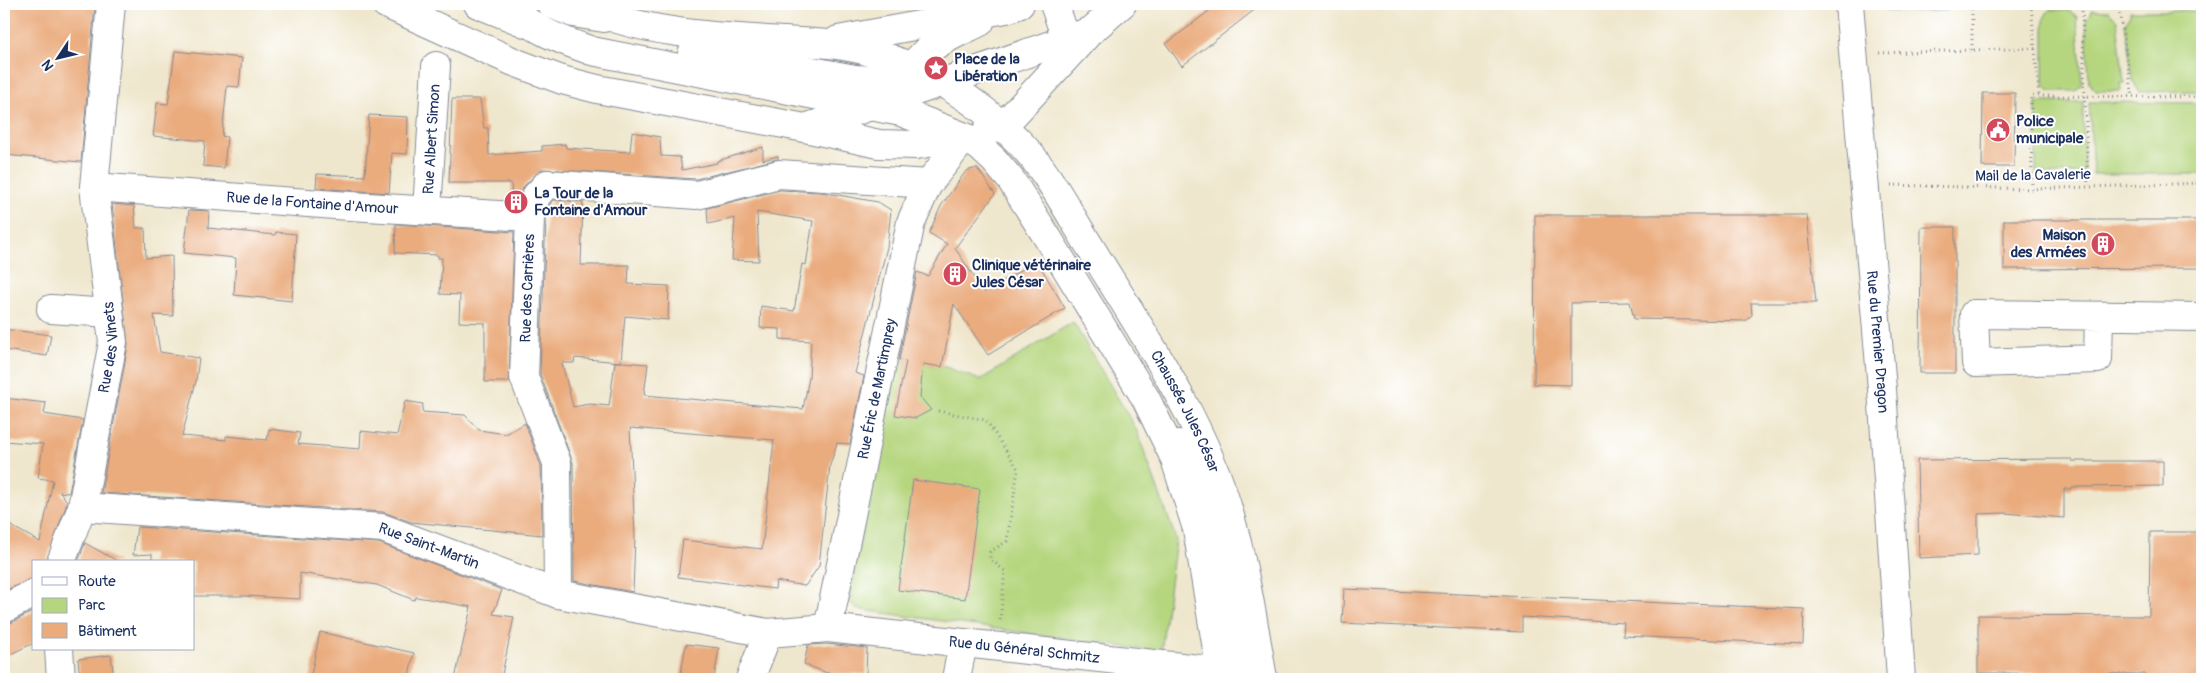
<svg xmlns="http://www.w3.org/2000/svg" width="2206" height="683" viewBox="0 0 2206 683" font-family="Pangolin,sans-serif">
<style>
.green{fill:#b5d67e;stroke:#68826e}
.water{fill:#55bbd4;stroke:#387599}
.building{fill:#eaab7d;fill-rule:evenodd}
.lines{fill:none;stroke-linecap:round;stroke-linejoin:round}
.minor-casing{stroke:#858b96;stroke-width:30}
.major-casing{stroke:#858b96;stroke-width:30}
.path{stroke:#858b96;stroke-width:3;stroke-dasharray:1 4;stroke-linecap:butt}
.minor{stroke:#fff;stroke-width:28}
.major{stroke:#fff;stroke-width:28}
.labels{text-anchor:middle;stroke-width:4;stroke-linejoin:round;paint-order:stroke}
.poi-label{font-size:15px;font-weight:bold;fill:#1b2f5e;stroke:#fff;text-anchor:start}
.street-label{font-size:15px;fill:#1b2f5e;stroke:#fff}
</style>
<rect width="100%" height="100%" fill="#fff"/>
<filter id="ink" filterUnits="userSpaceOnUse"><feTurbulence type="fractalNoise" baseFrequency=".02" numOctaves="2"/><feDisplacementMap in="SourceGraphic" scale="10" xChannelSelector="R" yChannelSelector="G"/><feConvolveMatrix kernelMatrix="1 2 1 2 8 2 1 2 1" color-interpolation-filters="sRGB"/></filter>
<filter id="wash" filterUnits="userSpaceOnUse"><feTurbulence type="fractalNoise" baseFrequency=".0096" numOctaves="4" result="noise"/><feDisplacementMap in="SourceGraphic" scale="20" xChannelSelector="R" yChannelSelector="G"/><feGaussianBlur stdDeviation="1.12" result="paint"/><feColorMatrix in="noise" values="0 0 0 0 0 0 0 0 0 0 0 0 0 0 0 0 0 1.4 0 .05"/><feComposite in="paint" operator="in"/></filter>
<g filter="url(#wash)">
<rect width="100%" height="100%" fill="#efe7cd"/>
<g class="green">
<path d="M2049 10H2069L2077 17 2082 84 2076 91H2049L2044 84V18Z"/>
<path d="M2092 10 2109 11 2117 20 2124 83H2120L2121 91H2096L2089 83 2086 18 2091 14Z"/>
<path d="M2130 11H2202V91L2139 92 2135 82 2133 81 2125 23 2130 16Z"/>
<path d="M2036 102H2083L2084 173 2036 175Z"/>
<path d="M2089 102 2202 103V174H2093Z"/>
<path d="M1073 322 1136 429 1176 539 1161 652 856 609 849 600 894 361 943 366 980 380Z"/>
</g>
<path class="water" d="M1887 4H1946L1947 11H1887Z"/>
<g id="blocks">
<g class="building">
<path d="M4 4H95L81 162 4 155Z"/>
<path d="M1218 4H1262L1182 66 1166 44Z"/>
<path d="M175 51 242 58 239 87 227 86 222 136 227 137 224 168 203 166 205 141 153 136 157 103 168 104Z"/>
<path d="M1983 93H2015L2014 167H1982Z"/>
<path d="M452 99H480L484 128H488L489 155 542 151V146L565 144 566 148 630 152 632 132 660 137 661 156 680 157 682 170 717 163V161L763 147V160L778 156V159L696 179 542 169 524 186 518 201 512 200 511 183H449Z"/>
<path d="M369 115 408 117 407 154 392 153 389 193 316 188 317 174 365 176Z"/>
<path d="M977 168 995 194 955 248 984 292 1037 261 1065 308 988 355 954 304 942 367 923 364 920 397 931 410 916 418 895 415 906 361 899 360 917 272 928 276 947 244 929 233 941 206 966 171Z"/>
<path d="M780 190 821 192 878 202 891 210 887 247 855 373 864 376 850 444 837 443 830 465 819 566 805 586 776 581 775 589 678 577 683 540 762 549 774 440 630 428 635 537 633 592 574 581 573 463 540 374 546 219 550 204 553 200 583 202 581 265H629L628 284 669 286 668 320 625 316 621 362 648 364 644 395 803 409 809 378 811 341 780 339V329L760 328 761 306 794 311 802 264 806 265 813 221 757 212 759 261 732 260 735 218 708 224 707 208ZM575 358 621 362H615L609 406 589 404 573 407 562 363H574Z"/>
<path d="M112 204 134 206 136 228H145L146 258 172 256 173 316 154 315 160 352 199 358 196 381 182 436 226 440V436L267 440 269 429 300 433 298 444 360 449 361 431 397 435 405 401 423 404 422 412 465 415 479 430 506 434 525 423 541 466 542 535 411 522 383 512 101 493 128 345Z"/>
<path d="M189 210 209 211 208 228 275 235 276 232 296 234 292 301 234 295 236 258 184 253Z"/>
<path d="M1535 215H1807L1816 303H1751L1752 315 1745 321 1634 319 1630 302 1571 303V385L1534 384Z"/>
<path d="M2004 220H2202V268L2004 269Z"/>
<path d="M396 224 514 232 509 382H485V323L459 322 460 295 440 294 442 258H438V255L395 253Z"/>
<path d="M1921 227H1955V373H1920Z"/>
<path d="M4 329 51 335 47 356 4 350Z"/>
<path d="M4 398 46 403 44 414 83 420 69 493 60 492 67 501V503L46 562H34V578L4 591V522L40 542 53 480 38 478 43 444 4 441Z"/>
<path d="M2072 459V461H2163V486L2072 487V489H2064V518L2005 513 1978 514V555L1919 558 1917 460Z"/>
<path d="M913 480 980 489 965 599 898 590Z"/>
<path d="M137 527 379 543 502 590 493 614 514 617 501 679H455L471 607 429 599 416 597 414 600 377 585 300 573V599L245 596H194V562H152V554L133 555Z"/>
<path d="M2150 532H2202V679H2145V674L1978 673V615L2149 616Z"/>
<path d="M85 543 119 562H78Z"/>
<path d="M1344 589 1804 609 1803 644 1623 636 1624 623 1522 617V632L1342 623Z"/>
<path d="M34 611V643L4 657V625L11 623Z"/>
<path d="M320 632 414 653 408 679H310Z"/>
<path d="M686 644 719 648 714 679H680Z"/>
<path d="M826 644 867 648 866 674 827 673 804 664 808 645Z"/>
<path d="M111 655 114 679H80L78 659Z"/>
</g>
</g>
</g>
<g filter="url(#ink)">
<use href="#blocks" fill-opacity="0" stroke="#858b96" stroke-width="1"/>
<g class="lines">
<defs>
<g id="minor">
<path d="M386 4 514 62 562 80 597 89 805 128 879 144 916 145 965 137"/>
<path d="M478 4 528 24"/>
<path d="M551 4 573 13 604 18"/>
<path d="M1054 4 1067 41"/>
<path id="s1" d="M1849 4 1882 389 1901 679"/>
<path d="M805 128 934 85"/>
<path id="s2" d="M94 187 335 205 530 217"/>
<path id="s3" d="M427 210 436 66"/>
<path d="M51 309 109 313"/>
<path d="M2099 316 2098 359 1976 363 1974 314 2202 317"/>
<path d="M1179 444 1200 488 1219 553 1234 637 1241 654 1263 679"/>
<path id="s4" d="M82 507 382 528 558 594 768 633 828 628 1199 669 1264 679"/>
<path id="s5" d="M61 562 82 507 113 342 94 187 111 4"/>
<path id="s6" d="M558 594 557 463 524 377 530 217 536 196 547 184 697 195 779 174 928 184"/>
<path d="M4 609 34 593"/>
<path id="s7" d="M828 628 911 222 928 184 965 137"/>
<path d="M59 649 61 679"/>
<path d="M750 679 768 633"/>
<path d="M956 679 963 643"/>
</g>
<g id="major">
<path d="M506 4C530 29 561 40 592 51L901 112 965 137 980 147 994 160 1011 180 1049 240 1146 399 1175 459 1197 529 1222 679"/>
<path id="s8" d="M580 4C637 34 721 37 785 41 813 43 842 43 870 52 925 68 980 101 1020 143 1049 173 1069 214 1092 250 1142 332 1204 422 1230 516 1245 569 1254 625 1263 679"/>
<path d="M838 40 1006 9 1020 4"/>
<path d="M692 54 764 62 855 79 941 83 1091 31 1122 4"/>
<path d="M905 85C911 50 953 36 980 22"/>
<path d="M987 131 1003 126 1086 36"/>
</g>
</defs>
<use href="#minor" class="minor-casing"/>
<use href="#major" class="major-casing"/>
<g class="path">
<path d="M1972 4V50"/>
<path d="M2031 4 2039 95"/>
<path d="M2118 4 2133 97"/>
<path d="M2031 6H2202"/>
<path d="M2082 6 2088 186"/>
<path d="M1879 53 2035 48"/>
<path d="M1891 185 2032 189 2202 183"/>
<path d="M2032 189 2031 96 2202 97"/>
<path d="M938 411 986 420 1018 469 1007 541 990 552V559L1005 571 1000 622"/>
</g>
<use href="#minor" class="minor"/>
<use href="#major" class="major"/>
</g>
</g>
<defs>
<symbol id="sight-disc" viewBox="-11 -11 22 22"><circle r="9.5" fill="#d1495b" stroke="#fff"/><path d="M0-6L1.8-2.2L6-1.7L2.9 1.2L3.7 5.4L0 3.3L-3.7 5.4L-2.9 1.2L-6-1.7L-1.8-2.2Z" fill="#fff"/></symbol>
<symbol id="civic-disc" viewBox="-11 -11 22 22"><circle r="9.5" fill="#d1495b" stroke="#fff"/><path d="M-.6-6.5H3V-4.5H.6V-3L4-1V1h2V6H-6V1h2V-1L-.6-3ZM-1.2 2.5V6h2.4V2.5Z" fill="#fff"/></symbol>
<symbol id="building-disc" viewBox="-11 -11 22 22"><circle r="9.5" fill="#d1495b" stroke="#fff"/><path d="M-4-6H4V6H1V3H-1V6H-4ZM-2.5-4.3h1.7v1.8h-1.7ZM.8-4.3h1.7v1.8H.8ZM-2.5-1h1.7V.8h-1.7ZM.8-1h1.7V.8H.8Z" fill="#fff"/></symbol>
</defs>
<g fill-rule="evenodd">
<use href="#sight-disc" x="922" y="54" width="28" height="28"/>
<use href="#civic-disc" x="1984" y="116" width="28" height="28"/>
<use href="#building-disc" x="502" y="188" width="28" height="28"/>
<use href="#building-disc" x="2089" y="230" width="28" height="28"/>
<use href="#building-disc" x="941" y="260" width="28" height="28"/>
</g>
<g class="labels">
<g class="poi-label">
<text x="954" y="64">Place de la<tspan x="954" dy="17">Libération</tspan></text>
<text x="2016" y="126">Police<tspan x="2016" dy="17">municipale</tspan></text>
<text x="534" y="198">La Tour de la<tspan x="534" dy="17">Fontaine d'Amour</tspan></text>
<text x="2086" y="240" text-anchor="end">Maison<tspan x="2086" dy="17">des Armées</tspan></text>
<text x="972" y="270">Clinique vétérinaire<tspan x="972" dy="17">Jules César</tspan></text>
</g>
<g class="street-label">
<text dy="5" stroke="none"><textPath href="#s3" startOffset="71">Rue Albert Simon</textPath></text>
<text transform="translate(2033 175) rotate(-1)" y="5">Mail de la Cavalerie</text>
<text dy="5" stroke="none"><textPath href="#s2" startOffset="219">Rue de la Fontaine d'Amour</textPath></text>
<text dy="5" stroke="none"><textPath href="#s6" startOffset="312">Rue des Carrières</textPath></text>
<text dy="5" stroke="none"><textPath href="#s1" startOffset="339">Rue du Premier Dragon</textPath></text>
<text dy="5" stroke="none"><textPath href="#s5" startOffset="221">Rue des Vinets</textPath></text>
<text dy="5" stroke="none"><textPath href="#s7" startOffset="244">Rue Éric de Martimprey</textPath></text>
<text dy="5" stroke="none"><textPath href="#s8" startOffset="789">Chaussée Jules César</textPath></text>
<text dy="5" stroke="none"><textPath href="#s4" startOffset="351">Rue Saint-Martin</textPath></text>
<text dy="5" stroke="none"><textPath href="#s4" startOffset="960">Rue du Général Schmitz</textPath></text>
</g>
</g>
<rect width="2206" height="683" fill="none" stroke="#fff" stroke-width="20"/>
<rect x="32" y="560" width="162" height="90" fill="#ffffff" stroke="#a4acbf"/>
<rect x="42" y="577" width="25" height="8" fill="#ffffff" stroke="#a4acbf"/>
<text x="78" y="586" font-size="15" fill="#1b2f5e">Route</text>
<rect x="42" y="598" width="25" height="15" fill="#b5d67e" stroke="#a4acbf"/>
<text x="78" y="610" font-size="15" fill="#1b2f5e">Parc</text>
<rect x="42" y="623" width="25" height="15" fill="#eaab7d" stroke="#a4acbf"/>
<text x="78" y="636" font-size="15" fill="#1b2f5e">Bâtiment</text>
<g transform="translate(58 58) rotate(235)" stroke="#ffffff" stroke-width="4" paint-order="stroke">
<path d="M0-4L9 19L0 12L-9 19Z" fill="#1b2f5e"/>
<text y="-8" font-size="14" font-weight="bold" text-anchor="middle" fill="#1b2f5e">N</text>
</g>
</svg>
